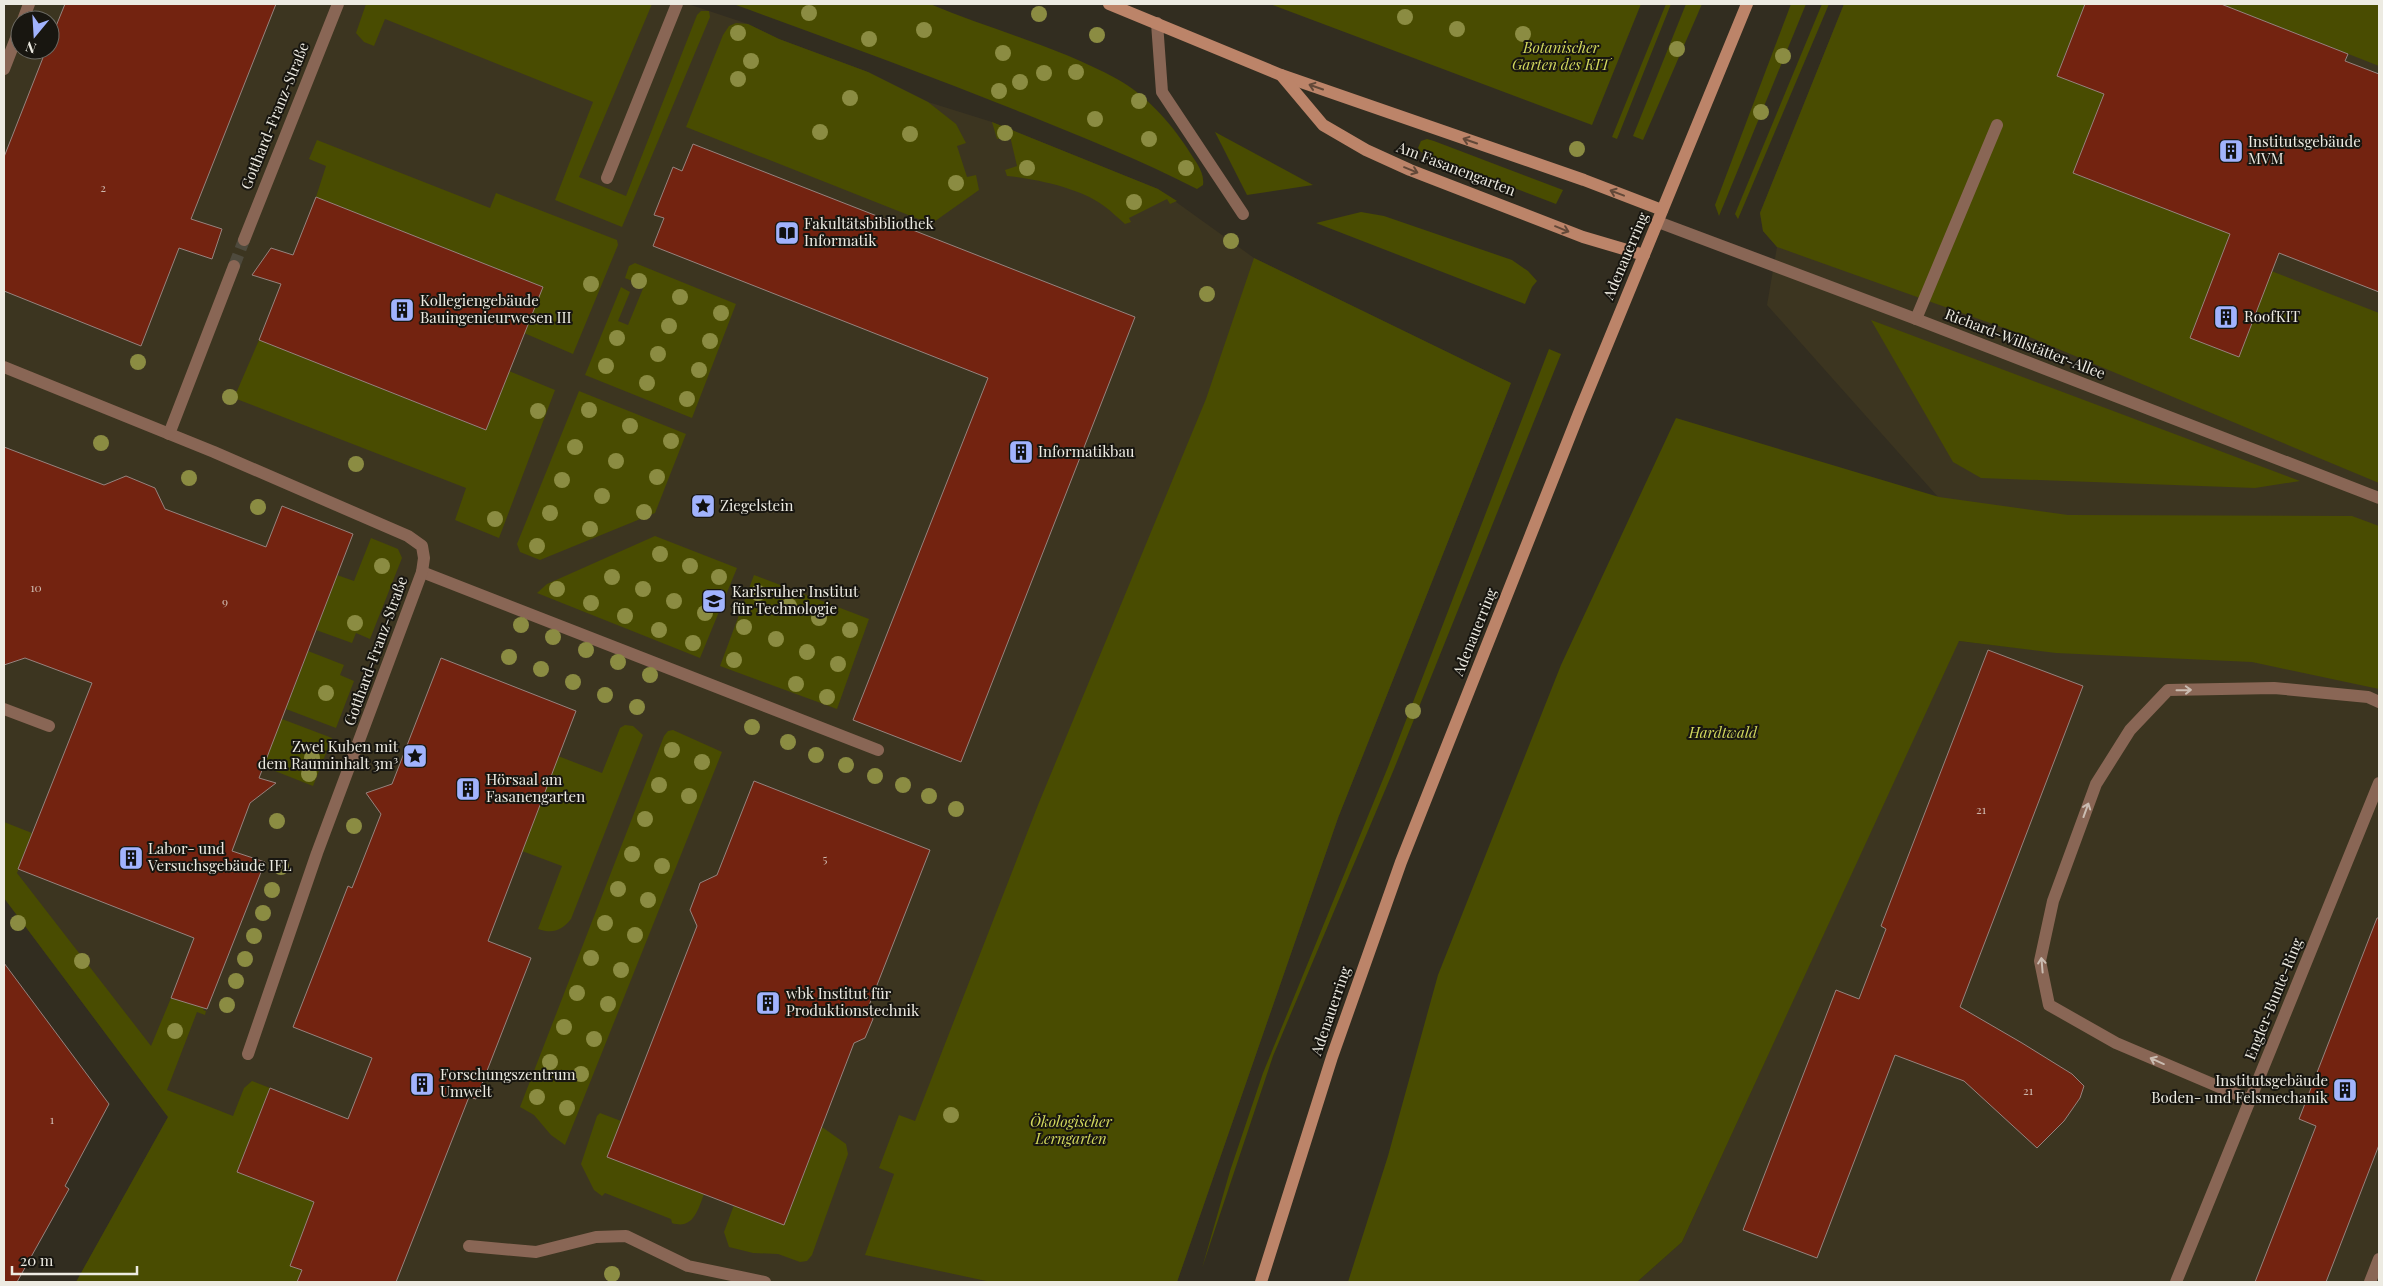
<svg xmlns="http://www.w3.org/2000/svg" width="2383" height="1286" viewBox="0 0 2383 1286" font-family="'Playfair Display',serif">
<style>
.built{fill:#3c3520;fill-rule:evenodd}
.green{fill:#494c01}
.building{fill:#732310;stroke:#96837e}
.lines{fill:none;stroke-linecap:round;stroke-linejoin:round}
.street-tunnel{stroke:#4e4a3d;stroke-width:12;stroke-dasharray:12 6;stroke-linecap:butt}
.lane{stroke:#896655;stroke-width:12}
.street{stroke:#896655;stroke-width:12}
.secondary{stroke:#bc8469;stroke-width:12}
.tree{fill:#8b8c42}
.oneway{stroke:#624838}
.oneway2{stroke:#cabcb1}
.labels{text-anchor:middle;stroke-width:4;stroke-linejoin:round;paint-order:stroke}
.number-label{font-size:12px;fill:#ceb9ae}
.park-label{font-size:15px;font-style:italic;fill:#d3d95e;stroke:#181610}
.street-label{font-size:15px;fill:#edebe2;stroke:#181610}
.poi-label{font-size:15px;fill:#edebe2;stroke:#181610;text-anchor:start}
</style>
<rect width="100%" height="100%" fill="#322d20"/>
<g class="built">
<path d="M4 4H688L748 24 779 39 868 72 928 102 992 122 1158 189 1254 258 1511 383 1338 818 1177 1282H76L168 1117 4 898ZM20 20H50V50H20Z"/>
<path d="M1844 4H2379V1282H1637L1682 1242 1958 641 2056 652 1938 497 1767 305 1777 247 1763 231 1760 213Z"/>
</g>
<g class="green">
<path d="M366 4H652L579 177 626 196 697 15 701 11H709L710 17 622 227 555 200 593 102 385 19 374 46 364 42 356 33Z"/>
<path d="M930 4C992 30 1059 47 1117 79 1145 94 1170 122 1187 148 1194 160 1205 171 1203 185L1197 189C1141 160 1082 137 1023 113 928 75 832 40 736 5Z"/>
<path d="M1270 4H1641L1592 125Z"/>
<path d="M1666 4H1671L1617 139 1612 137Z"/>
<path d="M1686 4H1702L1643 140 1633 136Z"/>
<path d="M1791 4H1806L1719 216 1715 205Z"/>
<path d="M1822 4H1829L1738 219 1735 214Z"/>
<path d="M1844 4H2085L2057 75 2104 94 2073 173 2248 240 2266 269 2379 313V483L2032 338 1777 247 1763 231 1760 213Z"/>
<path d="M2221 4H2379V66Z"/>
<path d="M736 23 748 24 779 39 868 72 928 102 956 124 966 143 957 146 967 177 976 175 979 190 931 224 686 127 723 35 729 26Z"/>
<path d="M992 122 1158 189 1177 201 1170 204 1167 199 1129 218 1131 222 1125 224C1118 218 1111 211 1104 206 1080 188 1036 179 1007 176L1005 170 1017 166 1010 136 997 139Z"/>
<path d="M1215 132 1313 185 1247 195Z"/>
<path d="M1427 139 1434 141 1563 190 1556 204 1421 152 1418 148 1421 141Z"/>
<path d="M317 140 490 208 496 193 617 240 618 245 573 354 524 333 542 287 316 197 326 166 309 159Z"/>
<path d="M1361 212 1384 216 1512 260 1528 271 1537 281 1532 287 1525 304 1316 223Z"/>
<path d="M1254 258 1511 383 1338 818 1177 1282H991L865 1255 894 1174 879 1168 899 1115 915 1121 1038 805 1206 399Z"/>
<path d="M635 263 736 304 692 418 585 375 621 287 630 292 618 321 628 325 644 286 625 278 629 266Z"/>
<path d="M1871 320 2300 481 2255 488 1981 478 1953 462Z"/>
<path d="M259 340 485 430 509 371 555 390 499 538 455 520 466 488 234 398Z"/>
<path d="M1549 349 1561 354 1394 769 1273 1056 1202 1268 1230 1171 1263 1073 1388 767Z"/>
<path d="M579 391 686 434 655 513 540 560 520 552 517 544Z"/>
<path d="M1676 418 1939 497 2068 515 2352 516 2379 526V689L2252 662 2056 653 1959 641 1682 1242 1637 1282H1348L1388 1156 1438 975 1561 665Z"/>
<path d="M655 536 737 568 700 658 537 593 547 584Z"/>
<path d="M371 538 398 549 402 558 370 639 356 633 352 643 316 630 337 575 354 581Z"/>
<path d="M754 575 869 619 837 709 720 666Z"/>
<path d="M308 651 344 665 340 675 354 681 336 728 286 709Z"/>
<path d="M88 697 282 719 332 738 313 786Z"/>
<path d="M625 725 633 726 643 735 571 919C561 931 553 934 538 929L562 866 522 851 558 756 602 773 620 728Z"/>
<path d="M673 730 722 752 565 1145 551 1135 534 1115 520 1107 664 736 668 731Z"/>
<path d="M4 822 32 833 17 873 151 1046 171 998 205 1006 203 1010 206 1011 205 1015 197 1012 167 1090 233 1116 244 1088 252 1081 270 1088 237 1172 327 1207 307 1221 290 1265 302 1270 297 1282H76L168 1117 4 898Z"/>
<path d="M600 1113 621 1121 704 1194C698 1210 693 1230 672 1223L671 1219 605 1193 602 1196 594 1190 581 1164 597 1116Z"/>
<path d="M822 1127 846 1144 848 1154 812 1255 807 1261 800 1262 778 1254 753 1253 729 1247 724 1232 734 1205 784 1225Z"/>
</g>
<g class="building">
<path d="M65 4H276L191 219 222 229 212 259 179 248 141 346 4 291V157L46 50H50V41Z"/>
<path d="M2085 4H2221L2348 54 2345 61 2379 74V292L2279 253 2239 357 2190 338 2230 234 2073 173 2104 94 2057 76Z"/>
<path d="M693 144 1135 317 961 762 853 720 988 378 653 246 664 218 654 215 673 167 682 171Z"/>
<path d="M316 197 543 287 486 430 259 340 281 284 252 275 271 248 293 255Z"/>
<path d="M4 447 104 485 126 476 155 488 165 509 266 547 282 506 353 534 259 778 276 783 250 803 232 851 265 862 207 1009 171 998 194 938 18 869 92 683 25 658 4 665Z"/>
<path d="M1988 650 2083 686 1960 1007 2022 1043 2072 1074 2084 1086 2080 1098 2064 1121 2037 1148 1964 1081 1895 1055 1817 1258 1743 1230 1836 990 1859 999 1886 929 1881 926Z"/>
<path d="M441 658 576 711 488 941 531 958 476 1099 469 1097 396 1282H297L302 1270 290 1266 314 1202 237 1172 270 1088 348 1119 372 1058 293 1027 348 886 352 888 381 814 366 793 392 784Z"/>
<path d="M754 781 930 850 868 1008 873 1019 865 1038 854 1043 784 1225 607 1157 697 926 690 910 698 889 700 883 717 875Z"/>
<path d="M2377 918H2379V1145L2326 1282H2255L2316 1126 2299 1119Z"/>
<path d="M4 963 109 1104 65 1186 69 1189 17 1282H4Z"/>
</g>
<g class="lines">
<path class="street-tunnel" d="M234 266 244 240"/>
<g class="lane">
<path d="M23 20 29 4"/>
<path d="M1157 23 1162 92 1243 214"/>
<path d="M4 69 20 28"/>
<path d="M607 178 677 4"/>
<path d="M1658 222 1916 319 2379 498"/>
<path d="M1916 319 1997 125"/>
<path d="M422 572 878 750"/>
<path d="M4 709 49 726"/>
<path d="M2250 1100 2116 1043 2049 1005 2040 961 2053 901 2096 784 2130 730 2168 690 2274 688 2368 697 2379 702"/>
<path d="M469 1246 536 1252 596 1237 626 1236 688 1266 765 1282"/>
<path d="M2370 1282 2379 1259"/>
</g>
<g class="street">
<path d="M244 240 338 4"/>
<path d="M4 367 214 452 408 536 422 546 424 558 422 572 317 853 248 1054"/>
<path d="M169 434 234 266"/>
<path d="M2176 1282 2379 783"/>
</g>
<g class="secondary">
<path d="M1109 4 1281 75 1584 180 1662 210"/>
<path d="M1281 75 1323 125 1366 150 1410 170 1583 237 1644 255"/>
<path d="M1261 1282 1332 1057 1401 862 1579 413 1747 4"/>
</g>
</g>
<g class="tree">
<circle cx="809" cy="13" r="8"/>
<circle cx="1039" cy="14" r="8"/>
<circle cx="1405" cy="17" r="8"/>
<circle cx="1457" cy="29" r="8"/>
<circle cx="924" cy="30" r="8"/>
<circle cx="738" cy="33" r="8"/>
<circle cx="1523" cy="34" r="8"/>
<circle cx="1097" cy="35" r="8"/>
<circle cx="869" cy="39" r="8"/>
<circle cx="1677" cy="49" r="8"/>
<circle cx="1003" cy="53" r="8"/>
<circle cx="1783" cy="56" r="8"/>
<circle cx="751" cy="61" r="8"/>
<circle cx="1076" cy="72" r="8"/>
<circle cx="1044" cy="73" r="8"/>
<circle cx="738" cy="79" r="8"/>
<circle cx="1020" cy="82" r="8"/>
<circle cx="999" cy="91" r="8"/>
<circle cx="850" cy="98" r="8"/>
<circle cx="1139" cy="101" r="8"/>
<circle cx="1761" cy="112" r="8"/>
<circle cx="1095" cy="119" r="8"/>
<circle cx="820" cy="132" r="8"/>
<circle cx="1005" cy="133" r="8"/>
<circle cx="910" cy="134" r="8"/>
<circle cx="1149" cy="139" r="8"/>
<circle cx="1577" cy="149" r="8"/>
<circle cx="1027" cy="168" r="8"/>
<circle cx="1186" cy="168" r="8"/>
<circle cx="956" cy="183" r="8"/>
<circle cx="1134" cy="202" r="8"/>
<circle cx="1231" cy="241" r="8"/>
<circle cx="639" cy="281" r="8"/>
<circle cx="591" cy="284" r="8"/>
<circle cx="1207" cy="294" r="8"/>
<circle cx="680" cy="297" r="8"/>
<circle cx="721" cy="313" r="8"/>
<circle cx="669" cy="326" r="8"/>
<circle cx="617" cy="338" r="8"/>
<circle cx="710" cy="341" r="8"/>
<circle cx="658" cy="354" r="8"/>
<circle cx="138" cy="362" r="8"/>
<circle cx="606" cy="366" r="8"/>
<circle cx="699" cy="370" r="8"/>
<circle cx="647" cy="383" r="8"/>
<circle cx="230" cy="397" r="8"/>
<circle cx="687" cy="399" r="8"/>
<circle cx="589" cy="410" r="8"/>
<circle cx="538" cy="411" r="8"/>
<circle cx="630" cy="426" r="8"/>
<circle cx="671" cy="441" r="8"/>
<circle cx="101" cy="443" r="8"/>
<circle cx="575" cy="447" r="8"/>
<circle cx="616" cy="461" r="8"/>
<circle cx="356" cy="464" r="8"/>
<circle cx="657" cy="477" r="8"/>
<circle cx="189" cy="478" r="8"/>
<circle cx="562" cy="480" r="8"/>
<circle cx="602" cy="496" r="8"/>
<circle cx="258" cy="507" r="8"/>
<circle cx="644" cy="512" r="8"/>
<circle cx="550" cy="513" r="8"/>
<circle cx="495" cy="519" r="8"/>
<circle cx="590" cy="529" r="8"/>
<circle cx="537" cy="546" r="8"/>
<circle cx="660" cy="554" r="8"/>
<circle cx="382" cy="566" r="8"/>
<circle cx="690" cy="566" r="8"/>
<circle cx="612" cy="577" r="8"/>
<circle cx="719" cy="577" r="8"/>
<circle cx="557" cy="589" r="8"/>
<circle cx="643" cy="589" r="8"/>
<circle cx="758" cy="593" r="8"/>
<circle cx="674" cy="601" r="8"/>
<circle cx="591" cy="603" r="8"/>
<circle cx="789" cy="606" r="8"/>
<circle cx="705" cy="613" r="8"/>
<circle cx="625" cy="616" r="8"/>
<circle cx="819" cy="618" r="8"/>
<circle cx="355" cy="623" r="8"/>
<circle cx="521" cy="625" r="8"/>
<circle cx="744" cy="627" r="8"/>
<circle cx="659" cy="630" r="8"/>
<circle cx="850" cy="630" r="8"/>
<circle cx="553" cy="637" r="8"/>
<circle cx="776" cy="639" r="8"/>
<circle cx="693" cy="643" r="8"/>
<circle cx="586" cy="650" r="8"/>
<circle cx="807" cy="652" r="8"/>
<circle cx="509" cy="657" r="8"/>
<circle cx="734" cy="660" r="8"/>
<circle cx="618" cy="662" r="8"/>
<circle cx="838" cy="664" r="8"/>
<circle cx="541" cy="669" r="8"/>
<circle cx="650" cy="675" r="8"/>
<circle cx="573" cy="682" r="8"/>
<circle cx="796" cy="684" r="8"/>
<circle cx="326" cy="693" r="8"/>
<circle cx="605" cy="695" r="8"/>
<circle cx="827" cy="697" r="8"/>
<circle cx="637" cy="707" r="8"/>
<circle cx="1413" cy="711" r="8"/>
<circle cx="752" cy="727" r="8"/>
<circle cx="788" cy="742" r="8"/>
<circle cx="672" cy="750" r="8"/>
<circle cx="816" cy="755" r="8"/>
<circle cx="312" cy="758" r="8"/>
<circle cx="702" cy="762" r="8"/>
<circle cx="846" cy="765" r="8"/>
<circle cx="309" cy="774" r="8"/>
<circle cx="875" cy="776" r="8"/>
<circle cx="659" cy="785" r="8"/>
<circle cx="903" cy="785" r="8"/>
<circle cx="689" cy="796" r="8"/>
<circle cx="929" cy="796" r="8"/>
<circle cx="956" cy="809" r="8"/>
<circle cx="645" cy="819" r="8"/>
<circle cx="277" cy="821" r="8"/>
<circle cx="354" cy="826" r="8"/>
<circle cx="632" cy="854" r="8"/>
<circle cx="662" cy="866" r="8"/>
<circle cx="281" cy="867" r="8"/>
<circle cx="618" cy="889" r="8"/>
<circle cx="272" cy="890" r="8"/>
<circle cx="648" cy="900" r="8"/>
<circle cx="263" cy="913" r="8"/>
<circle cx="18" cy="923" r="8"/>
<circle cx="605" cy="923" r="8"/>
<circle cx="635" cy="935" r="8"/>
<circle cx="254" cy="936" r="8"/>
<circle cx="591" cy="958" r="8"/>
<circle cx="245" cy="959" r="8"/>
<circle cx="82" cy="961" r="8"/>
<circle cx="621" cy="970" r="8"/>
<circle cx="236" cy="981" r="8"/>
<circle cx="577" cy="993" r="8"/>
<circle cx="608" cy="1004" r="8"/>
<circle cx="227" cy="1005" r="8"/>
<circle cx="564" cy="1027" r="8"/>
<circle cx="175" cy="1031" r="8"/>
<circle cx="594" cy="1039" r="8"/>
<circle cx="550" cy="1062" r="8"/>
<circle cx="581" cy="1074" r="8"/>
<circle cx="537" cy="1097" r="8"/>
<circle cx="567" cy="1108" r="8"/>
<circle cx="951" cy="1115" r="8"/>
<circle cx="612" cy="1274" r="8"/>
</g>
<defs><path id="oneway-shaft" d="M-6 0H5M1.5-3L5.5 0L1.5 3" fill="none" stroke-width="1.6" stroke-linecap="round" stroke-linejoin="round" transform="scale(1.25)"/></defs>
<g class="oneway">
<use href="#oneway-shaft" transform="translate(1316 87) rotate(-161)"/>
<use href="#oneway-shaft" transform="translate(1470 141) rotate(-161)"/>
<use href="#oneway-shaft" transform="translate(1411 170) rotate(22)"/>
<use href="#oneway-shaft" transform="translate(1617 193) rotate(-159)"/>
<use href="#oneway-shaft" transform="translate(1562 229) rotate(22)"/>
</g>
<g class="oneway2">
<use href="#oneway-shaft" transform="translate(2184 690) rotate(-1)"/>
<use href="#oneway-shaft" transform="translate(2086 810) rotate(-70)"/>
<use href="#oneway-shaft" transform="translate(2042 965) rotate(-95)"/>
<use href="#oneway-shaft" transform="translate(2157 1061) rotate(-156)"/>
</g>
<defs>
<symbol id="building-square" viewBox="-11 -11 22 22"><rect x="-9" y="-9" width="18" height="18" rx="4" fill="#a1b3fd" stroke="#181610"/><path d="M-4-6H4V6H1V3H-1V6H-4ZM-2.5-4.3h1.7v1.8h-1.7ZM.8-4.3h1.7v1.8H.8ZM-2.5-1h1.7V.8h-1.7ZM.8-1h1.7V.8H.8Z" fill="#111"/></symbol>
<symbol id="library-square" viewBox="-11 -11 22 22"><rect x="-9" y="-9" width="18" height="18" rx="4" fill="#a1b3fd" stroke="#181610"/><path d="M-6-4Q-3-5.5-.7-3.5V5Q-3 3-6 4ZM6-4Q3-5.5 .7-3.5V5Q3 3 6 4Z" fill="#111"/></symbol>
<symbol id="sight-square" viewBox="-11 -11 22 22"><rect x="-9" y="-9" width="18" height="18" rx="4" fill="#a1b3fd" stroke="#181610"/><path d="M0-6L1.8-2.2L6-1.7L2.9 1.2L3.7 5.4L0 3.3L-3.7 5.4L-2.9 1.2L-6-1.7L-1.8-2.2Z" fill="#111"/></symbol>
<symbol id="university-square" viewBox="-11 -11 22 22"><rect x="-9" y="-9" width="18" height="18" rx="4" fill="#a1b3fd" stroke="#181610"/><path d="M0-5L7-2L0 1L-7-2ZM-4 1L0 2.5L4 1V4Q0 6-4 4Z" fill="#111"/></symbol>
</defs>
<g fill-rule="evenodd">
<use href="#building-square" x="2217" y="137" width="28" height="28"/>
<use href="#library-square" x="773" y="219" width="28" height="28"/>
<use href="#building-square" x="388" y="296" width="28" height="28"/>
<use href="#building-square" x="2212" y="303" width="28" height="28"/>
<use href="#building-square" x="1007" y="438" width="28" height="28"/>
<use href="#sight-square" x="689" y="492" width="28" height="28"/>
<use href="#university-square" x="700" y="587" width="28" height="28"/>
<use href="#sight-square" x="401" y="742" width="28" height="28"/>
<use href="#building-square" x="454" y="775" width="28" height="28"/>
<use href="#building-square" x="117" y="844" width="28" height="28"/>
<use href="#building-square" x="754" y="989" width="28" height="28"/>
<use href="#building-square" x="408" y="1070" width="28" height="28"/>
<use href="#building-square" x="2331" y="1076" width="28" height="28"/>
</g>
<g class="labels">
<g class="number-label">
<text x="103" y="192">2</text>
<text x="36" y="592">10</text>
<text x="225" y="606">9</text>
<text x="1981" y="814">21</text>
<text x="825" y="863">5</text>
<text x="2028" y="1095">21</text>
<text x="52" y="1124">1</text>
</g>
<g class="park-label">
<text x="1561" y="53">Botanischer<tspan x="1561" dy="17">Garten des KIT</tspan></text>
<text x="1723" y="738">Hardtwald</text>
<text x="1071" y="1127">Ökologischer<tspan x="1071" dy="17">Lerngarten</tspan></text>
</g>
<g class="street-label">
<text transform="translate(275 116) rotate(-68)" y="5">Gotthard-Franz-Straße</text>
<text transform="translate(1456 169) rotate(21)" y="5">Am Fasanengarten</text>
<text transform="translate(1626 256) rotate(-67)" y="5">Adenauerring</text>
<text transform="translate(2025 344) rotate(21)" y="5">Richard-Willstätter-Allee</text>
<text transform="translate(1475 632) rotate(-68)" y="5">Adenauerring</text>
<text transform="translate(376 651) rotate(-70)" y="5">Gotthard-Franz-Straße</text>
<text transform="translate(2274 999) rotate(-68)" y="5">Engler-Bunte-Ring</text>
<text transform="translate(1331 1011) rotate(-71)" y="5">Adenauerring</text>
</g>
<g class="poi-label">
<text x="2248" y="147">Institutsgebäude<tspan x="2248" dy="17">MVM</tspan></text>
<text x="804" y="229">Fakultätsbibliothek<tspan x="804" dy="17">Informatik</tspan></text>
<text x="420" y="306">Kollegiengebäude<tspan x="420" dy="17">Bauingenieurwesen III</tspan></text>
<text x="2244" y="322">RoofKIT</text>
<text x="1038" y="457">Informatikbau</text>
<text x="720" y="511">Ziegelstein</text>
<text x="732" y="597">Karlsruher Institut<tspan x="732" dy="17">für Technologie</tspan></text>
<text x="398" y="752" text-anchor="end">Zwei Kuben mit<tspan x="398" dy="17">dem Rauminhalt 3m³</tspan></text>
<text x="486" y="785">Hörsaal am<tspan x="486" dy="17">Fasanengarten</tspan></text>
<text x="148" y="854">Labor- und<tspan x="148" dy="17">Versuchsgebäude IFL</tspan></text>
<text x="786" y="999">wbk Institut für<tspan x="786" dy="17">Produktionstechnik</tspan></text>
<text x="440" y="1080">Forschungszentrum<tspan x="440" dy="17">Umwelt</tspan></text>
<text x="2328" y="1086" text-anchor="end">Institutsgebäude<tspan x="2328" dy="17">Boden- und Felsmechanik</tspan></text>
</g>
</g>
<rect width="2383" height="1286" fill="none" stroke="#edebe2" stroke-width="10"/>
<g transform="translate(35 35) rotate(198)"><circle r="24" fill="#181610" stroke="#6d6b64"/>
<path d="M0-4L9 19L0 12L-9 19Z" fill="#a1b3fd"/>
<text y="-8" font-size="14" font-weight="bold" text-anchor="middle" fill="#edebe2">N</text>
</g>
<path d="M12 1266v8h125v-8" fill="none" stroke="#edebe2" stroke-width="2.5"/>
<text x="20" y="1266" font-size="15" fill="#edebe2" stroke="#181610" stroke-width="4" paint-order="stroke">20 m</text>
</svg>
